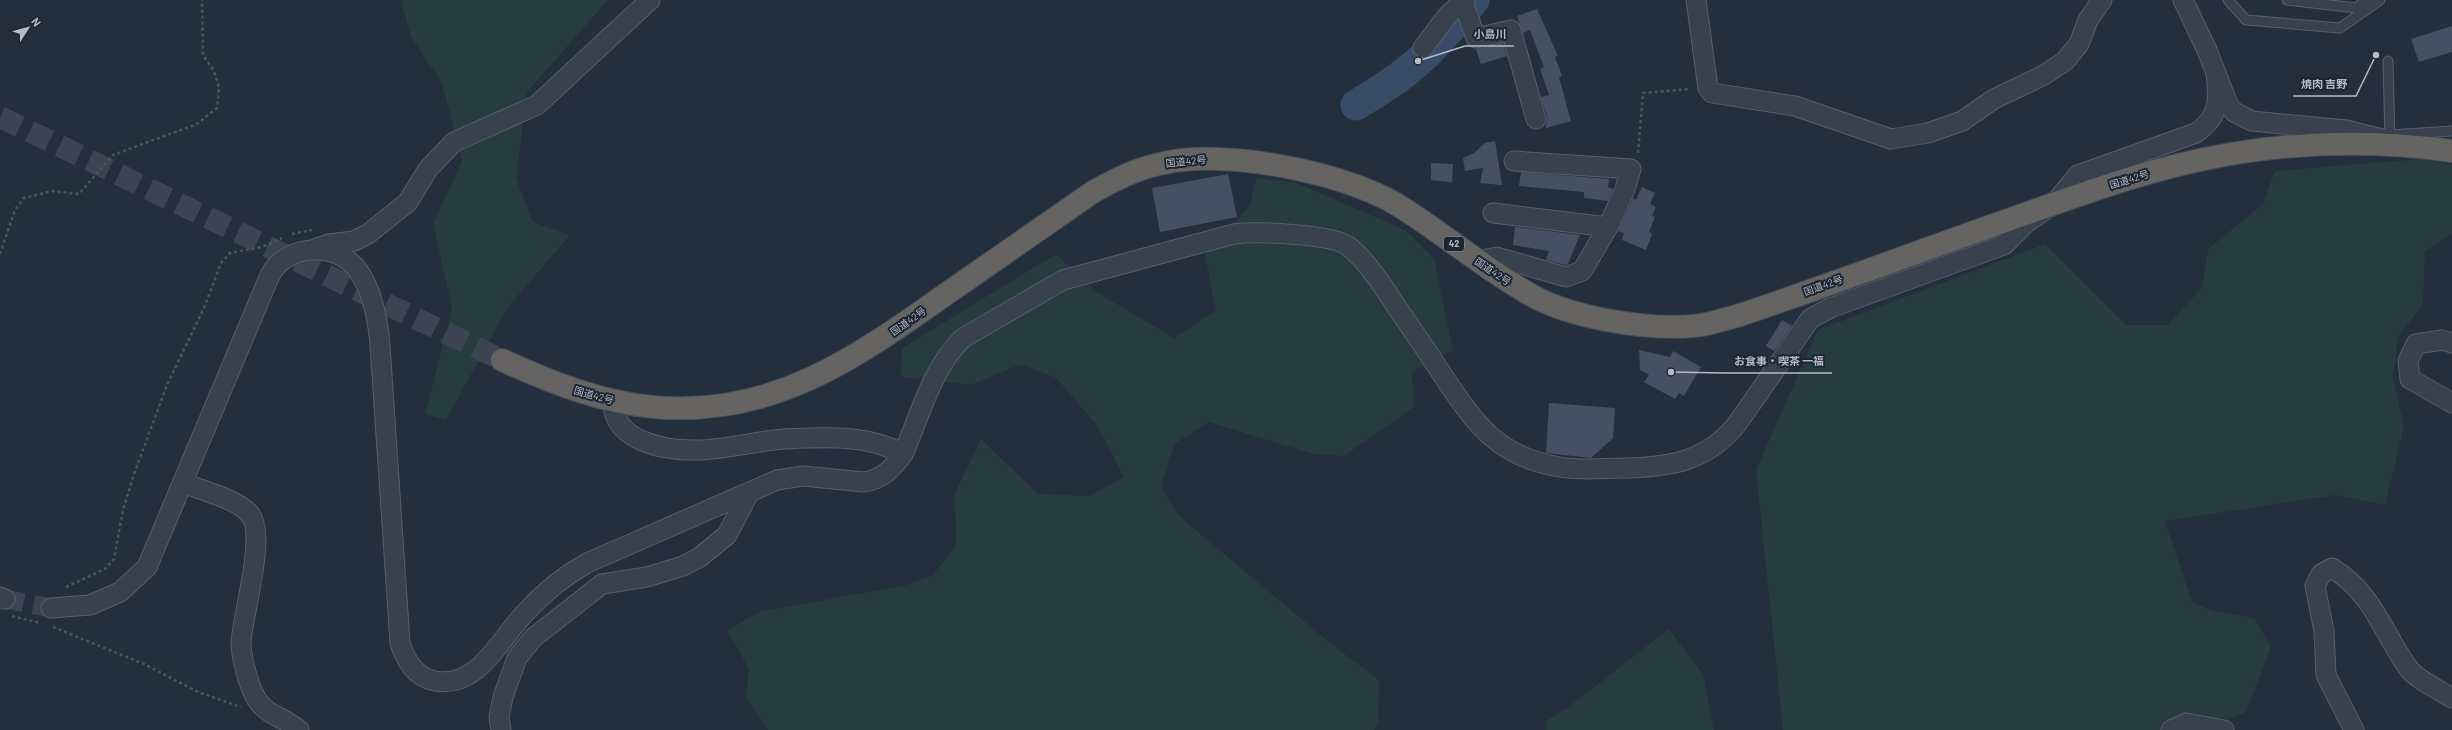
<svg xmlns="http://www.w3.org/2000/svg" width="2452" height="730" viewBox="0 0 2452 730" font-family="Barlow,'Noto Sans JP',sans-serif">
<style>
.green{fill:#263c3f}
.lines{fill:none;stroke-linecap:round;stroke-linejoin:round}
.river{stroke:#394c67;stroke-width:31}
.building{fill:#455162}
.minor-tunnel{stroke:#3a4453;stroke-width:19;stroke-dasharray:19 10;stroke-linecap:butt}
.trunk-tunnel{stroke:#3a4453;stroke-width:22;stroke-dasharray:22 11;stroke-linecap:butt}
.service-casing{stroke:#565f6c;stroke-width:11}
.minor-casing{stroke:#565f6c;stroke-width:21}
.trunk-casing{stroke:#434c59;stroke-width:24}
.path{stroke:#44595c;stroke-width:2.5;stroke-dasharray:3 3;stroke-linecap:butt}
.service{stroke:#38414e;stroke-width:9}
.minor{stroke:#38414e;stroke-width:19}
.trunk{stroke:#656462;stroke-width:22}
.labels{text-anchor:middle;stroke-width:4;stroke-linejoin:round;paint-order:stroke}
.shield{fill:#1d2633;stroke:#878f9c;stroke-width:1}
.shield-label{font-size:9px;font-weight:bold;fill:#b4bcc9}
.street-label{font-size:10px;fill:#b4bcc9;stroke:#1d2633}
.leader{fill:none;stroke:#b4bcc9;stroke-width:1.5}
.callout-dot{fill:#b4bcc9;stroke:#1d2633;stroke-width:1.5}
.callout-label{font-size:11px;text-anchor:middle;font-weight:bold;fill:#b4bcc9;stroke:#1d2633;stroke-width:4;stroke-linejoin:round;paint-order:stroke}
</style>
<rect width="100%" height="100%" fill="#242f3e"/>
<g class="green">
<path d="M401 0H608L527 92 516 178 533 222 570 235 508 307 446 420 425 414 452 308 433 224 462 161 442 83 411 37Z"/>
<path d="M2422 159 2452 165V234L2425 251 2423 305 2398 336 2393 377 2404 426 2385 505 2336 495 2165 521 2192 602 2212 611 2254 618 2271 647 2246 712 2199 730H1783L1756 470 1818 330 2045 244 2126 325H2167L2202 288 2208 249 2263 204 2275 171Z"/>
<path d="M1256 178 1297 183 1405 230 1434 259 1453 350 1412 372 1414 407 1344 456 1313 454 1209 422 1174 444 1161 488 1179 516 1330 643 1379 680 1378 724 1374 730H768L746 697 749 669 727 630 762 611 903 586 933 575 956 545 955 493 981 439 1038 494 1090 496 1124 477 1097 425 1056 378 1021 364 971 385 901 377 902 348 1056 254 1098 293 1174 338 1216 310 1205 255 1250 206Z"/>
<path d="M1669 629 1703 674 1714 730H1547L1546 721 1567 708Z"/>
</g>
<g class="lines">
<path class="river" d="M1356 105C1384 88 1411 71 1433 47 1448 33 1460 16 1474 0"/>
</g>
<g class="building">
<path d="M1537 9 1558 56 1555 57 1562 76 1559 77 1571 121 1546 128 1547 116 1541 97 1549 95 1540 69 1544 67 1530 30 1523 33 1517 16Z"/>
<path d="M2452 26V52L2419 62 2411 39Z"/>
<path d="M1503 43 1507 56 1481 64 1476 49Z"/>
<path d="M1495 141 1502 185 1480 183 1483 168 1465 171 1463 158 1474 153 1485 143Z"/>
<path d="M1431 163 1453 164 1452 182 1431 180Z"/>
<path d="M1521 172 1609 179 1608 187 1613 189 1608 201 1584 198V192L1519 186Z"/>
<path d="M1228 174 1237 217 1160 232 1152 188Z"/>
<path d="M1642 187 1655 193 1650 204 1656 207 1652 216 1655 217 1649 232 1652 234 1646 250 1622 240 1624 233 1618 231 1633 198 1636 200Z"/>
<path d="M1515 227 1580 235 1568 264 1566 265 1546 260 1549 251 1513 245Z"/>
<path d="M1782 320 1792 326 1774 351 1766 346Z"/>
<path d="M1639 350 1670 357 1673 351 1701 367 1684 396 1679 393 1675 399 1644 382 1649 375 1640 370Z"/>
<path d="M1549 403 1615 408 1613 438 1591 458 1546 453Z"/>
</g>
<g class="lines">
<path class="minor-tunnel" d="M5 599 51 608"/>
<path class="trunk-tunnel" d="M0 117 502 360"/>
<defs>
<g id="service">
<path d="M2228 0 2246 20 2340 28 2380 0"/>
<path d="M2287 0 2356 8 2367 0"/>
<path d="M2388 61 2390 141"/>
<path d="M2390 135 2452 131"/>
</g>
<g id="minor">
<path d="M1696 0 1708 88 1712 93 1795 106 1891 139 1928 133 1962 121 1994 99 2044 75 2065 61 2079 44 2088 20 2102 0"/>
<path d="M2183 0 2207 50 2228 104 2234 112 2252 121 2346 130 2382 139"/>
<path d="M1463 2 1476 38 1511 30 1536 119"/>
<path d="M1423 48 1447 16 1465 0"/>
<path d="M1493 213 1608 227"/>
<path d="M317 248 329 244 354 241 368 234 408 202 428 169 454 142 537 105 650 0"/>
<path d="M1477 261 1497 257 1566 277 1582 271 1608 227 1625 189 1631 169 1514 161"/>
<path d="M2452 343 2442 340 2416 344 2408 361 2410 379 2452 403"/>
<path d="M613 401C612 443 668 451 700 450 729 449 756 441 784 439 824 437 868 434 903 454"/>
<path d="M183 483C201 490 236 499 249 513 268 532 242 616 241 643 241 657 249 687 256 698 265 715 286 718 299 730"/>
<path d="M0 597 5 599"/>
<path d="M51 608 90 605 120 592 147 567 270 275C287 244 335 241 357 269 373 291 378 319 380 345L400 643C406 661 415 677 435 681 478 689 500 639 525 613 543 593 564 576 587 563L777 480 803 476 863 482C882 480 893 468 903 454 921 414 931 369 963 338L1063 280 1234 234C1254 231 1332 234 1348 246 1366 259 1386 290 1398 309 1414 332 1429 354 1444 377 1476 425 1498 457 1560 467 1581 471 1604 468 1626 468 1671 467 1707 461 1737 424L1810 319 1830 308 2004 245 2027 222 2054 204 2078 175 2196 133C2220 116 2219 101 2216 74"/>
<path d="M501 730 499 717 503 697 517 658 533 638 602 584 647 577 683 566 700 557 727 535 749 493"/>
<path d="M2171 730 2186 723 2224 730"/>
<path d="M2354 730 2326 675 2324 631 2315 586 2321 574 2332 568C2374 594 2382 632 2409 669 2416 679 2441 691 2452 698"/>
</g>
<path id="trunk" d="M502 360C550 382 600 402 653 407 773 418 857 357 949 292 997 259 1045 225 1093 192 1116 179 1138 168 1164 163 1225 149 1342 172 1396 204 1442 232 1483 268 1531 295 1571 318 1647 330 1693 326 1708 325 1722 320 1737 316 1827 286 1917 252 2008 220 2071 198 2134 174 2200 160 2283 142 2368 139 2452 151"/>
</defs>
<use href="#service" class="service-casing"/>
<use href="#minor" class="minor-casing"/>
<use href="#trunk" class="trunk-casing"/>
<g class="path">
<path d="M1638 153 1643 93 1691 89"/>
<path d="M292 234 312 230"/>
<path d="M0 254 15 210 24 198 52 191 79 194 113 155 197 124 217 108 219 88 214 71 203 55 202 0"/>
<path d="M66 587 105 569 114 559 123 510 134 474 167 385 204 308 221 263 230 253 262 247 282 238"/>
<path d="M12 616 40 623"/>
<path d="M53 627 144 664 198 692 241 707"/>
</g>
<use href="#service" class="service"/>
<use href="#minor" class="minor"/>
<use href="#trunk" class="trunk"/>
</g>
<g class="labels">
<rect class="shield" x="1444" y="237" width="20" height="14" rx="3"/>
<g class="shield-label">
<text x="1454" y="247">42</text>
</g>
<g class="street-label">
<text transform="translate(1186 161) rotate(-6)" y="4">国道42号</text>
<text transform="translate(2129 179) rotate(-17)" y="4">国道42号</text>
<text transform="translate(1493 271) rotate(34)" y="4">国道42号</text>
<text transform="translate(1823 285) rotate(-20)" y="4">国道42号</text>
<text transform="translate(908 321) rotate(-35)" y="4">国道42号</text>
<text transform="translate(594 395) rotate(15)" y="4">国道42号</text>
</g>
</g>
<path class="leader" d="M1418 61L1465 46H1514M2376 55L2356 96H2293M1671 372L1726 373H1832"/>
<g class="callout-dot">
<circle cx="1418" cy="61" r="4"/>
<circle cx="2376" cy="55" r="4"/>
<circle cx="1671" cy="372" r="4"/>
</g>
<g class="callout-label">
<text x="1490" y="38">小島川</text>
<text x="2324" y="88">焼肉 吉野</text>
<text x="1779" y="365">お食事・喫茶 一福</text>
</g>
<g transform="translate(28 28) rotate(54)" stroke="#1d2633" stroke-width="3" paint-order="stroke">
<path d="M0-3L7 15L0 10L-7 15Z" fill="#b4bcc9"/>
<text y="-6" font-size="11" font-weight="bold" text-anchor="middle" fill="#b4bcc9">N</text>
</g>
</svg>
